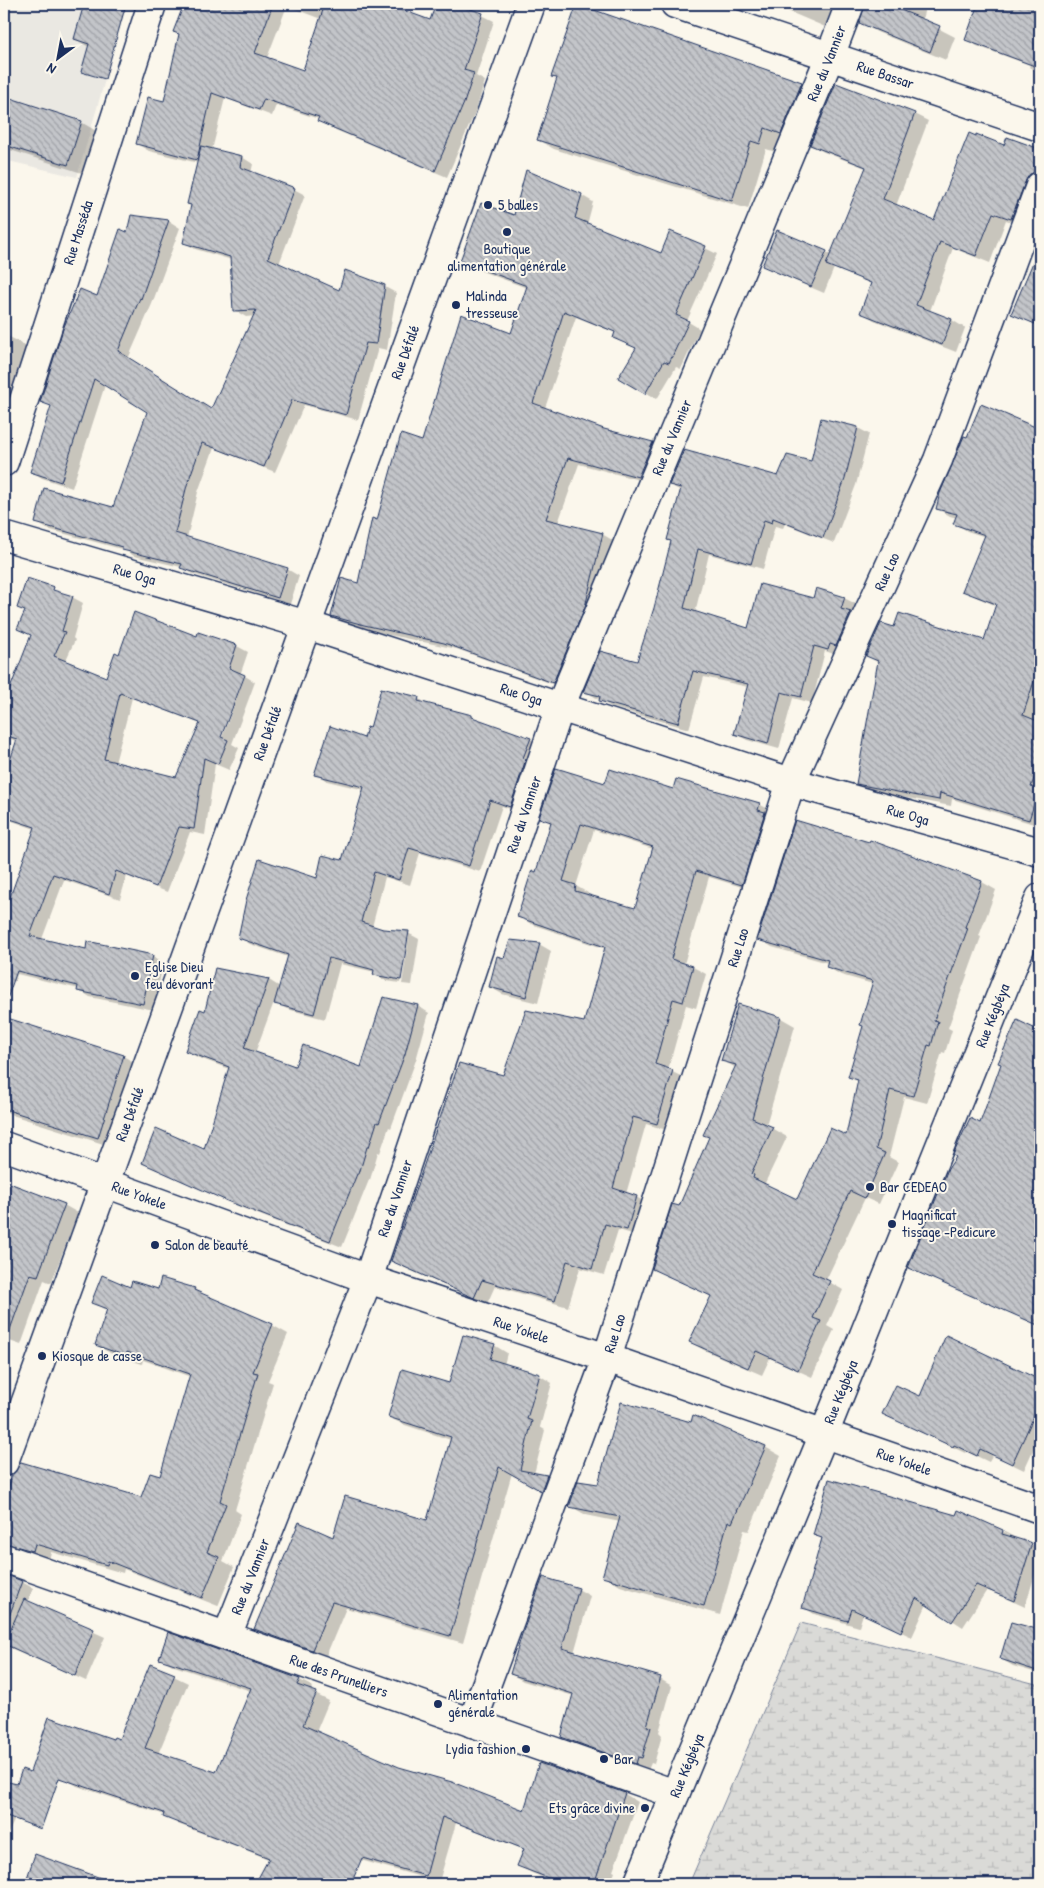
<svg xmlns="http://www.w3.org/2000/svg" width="1044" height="1888" viewBox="0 0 1044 1888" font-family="'Patrick Hand',sans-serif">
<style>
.built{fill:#eae8e2}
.wetland{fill:url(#wetland-marsh);stroke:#7a849a}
.shadow{fill:#0003;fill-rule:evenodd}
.building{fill:url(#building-back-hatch);stroke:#1b2f5e;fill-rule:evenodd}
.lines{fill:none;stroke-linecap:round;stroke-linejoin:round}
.minor-casing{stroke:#1b2f5e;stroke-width:31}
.tertiary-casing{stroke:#1b2f5e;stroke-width:31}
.minor{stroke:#fbf7ec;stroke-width:28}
.tertiary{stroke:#fbf7ec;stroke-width:28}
.poi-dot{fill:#1b2f5e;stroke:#fbf7ec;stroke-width:2}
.labels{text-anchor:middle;stroke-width:4;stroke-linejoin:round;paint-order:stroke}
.street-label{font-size:15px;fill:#1b2f5e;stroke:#fbf7ec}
.poi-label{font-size:15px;fill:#1b2f5e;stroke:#fbf7ec;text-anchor:start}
</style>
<defs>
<pattern id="wetland-marsh" width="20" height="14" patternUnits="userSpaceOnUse" patternTransform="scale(1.25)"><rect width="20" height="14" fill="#dadad7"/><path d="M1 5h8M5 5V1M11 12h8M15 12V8" fill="none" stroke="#babbbb"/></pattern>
<pattern id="building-back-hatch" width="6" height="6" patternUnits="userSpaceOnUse" patternTransform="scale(1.25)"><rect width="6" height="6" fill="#c3c5c9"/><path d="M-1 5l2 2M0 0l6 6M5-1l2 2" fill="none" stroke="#9ea0a6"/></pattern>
</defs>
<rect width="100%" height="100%" fill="#fbf7ec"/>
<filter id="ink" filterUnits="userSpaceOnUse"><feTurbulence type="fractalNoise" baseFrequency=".02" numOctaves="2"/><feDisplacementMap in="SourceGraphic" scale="10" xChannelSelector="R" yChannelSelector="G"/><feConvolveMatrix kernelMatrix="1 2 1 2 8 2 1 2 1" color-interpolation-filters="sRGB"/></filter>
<g filter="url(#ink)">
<path class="built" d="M4 4H127L77 177 4 160Z"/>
<path class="wetland" d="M801 1623 1040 1685V1884H689Z"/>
<g class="shadow">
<path d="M85 4H114L125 10 112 53 87 46 75 39Z"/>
<path d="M185 4H390L389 6 431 22 437 4H451L482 15 494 21 476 76 485 81 476 110 447 177 331 128 319 121V119L276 105 272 116 225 98 212 150 242 157 253 164 251 173 294 189 305 195 279 264 339 292 385 287 396 293 387 350 378 348 358 420 304 405 275 472 214 448 198 492 187 538 287 569 299 576 290 604 193 574 181 567 134 556 125 550 47 529 36 522 114 508 149 412 105 385 72 488 42 478 31 471 52 407 41 401 97 298 128 234 132 217 169 221 180 228 152 304 128 359 211 411 255 316 246 317 234 310 232 260 195 249 184 242 192 205 198 163 149 151 137 144 164 102 180 35 175 32ZM287 6 321 19 304 72 267 58Z"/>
<path d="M771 4H854L830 29Z"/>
<path d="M866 4H926L922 20 955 37 946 60 877 32 861 23Z"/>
<path d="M979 4H1040V74L1029 67 1030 65 977 46 967 39Z"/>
<path d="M578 5 802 83 817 92 797 142 781 136 776 152 766 149 748 209 554 149 538 140 558 79 553 76Z"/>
<path d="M4 97 81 122 98 132 85 174 4 148Z"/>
<path d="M914 114 928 121 896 206 935 222 1005 146 1007 138 1040 150V185L1024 226 1006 220 990 263 953 248 930 311 952 320 965 328 956 352 874 320 861 312 872 284 834 268 824 293 775 272 763 266 826 252 831 255 866 168 824 152 811 145Z"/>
<path d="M581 195 593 202 587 225 661 255 705 248 717 254 687 321 700 329 681 369 676 367 657 399 620 377 637 349 614 337 616 333 576 317 545 408 588 425 653 443 664 450 650 483 579 464 558 523 602 534 614 541 596 614 558 687 550 683 457 649 376 632 344 622 333 616 359 585 378 521 423 442 511 335 527 288 473 268 461 261 515 217Z"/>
<path d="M1040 234V247L1036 245Z"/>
<path d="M1040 249V327L1013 314Z"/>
<path d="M4 334 36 351 4 414Z"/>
<path d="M982 406 1040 430V826L952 799 951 806 870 791 857 783 879 663 867 656 895 629 985 641 997 606 976 597 964 590 986 537 967 531 955 523 957 518 950 516 938 509Z"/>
<path d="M858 428 869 434 856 485 834 543 785 524 783 528 775 526 763 569 709 554 695 613 748 630 814 600 844 598 856 604 840 656 825 651 812 703 793 698 779 749 747 740 736 734 748 687 704 677 689 729 611 707 585 691 638 663 655 609 672 542 668 540 681 491 670 485 779 477 812 462Z"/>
<path d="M72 597 83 603 73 638 75 640 65 662 107 679 120 655 198 637 199 633 237 646 248 652 217 742 220 743 245 676 255 682 232 744 239 748 229 770 215 764 205 835 190 832 167 892 127 876 120 899 64 880 42 939 87 951 152 956 163 963 154 1010 90 997 79 990V989L17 974 15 981 4 979V917L35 829 4 818V783L17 741 4 737V699L7 700 32 636 19 629ZM132 698 201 724 177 778 115 763Z"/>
<path d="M381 689 419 699 430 705 472 716 482 722 530 739 541 746 521 813 502 806 480 872 420 853 410 885 385 877 372 927 382 931 408 933 419 939 412 985 402 984 409 936H407L400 983 386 981 375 975V972L340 964 325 1019 287 1009 274 1002 255 1053 296 1068H362L384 998 418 1006 429 1013 416 1060 391 1128 389 1127 380 1153 378 1152 370 1180H369L342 1247 240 1207 143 1163 204 1151 229 1069 197 1057 186 1051 205 1013 269 980 280 987 288 957 250 944 239 937 342 861 365 790 327 781 316 774 365 739 371 730Z"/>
<path d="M606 785 674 791 759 804 772 811 755 891 709 877 684 964 693 967 706 974 696 1008 686 1005 668 1070 685 1078 670 1131 646 1124 626 1194 636 1197 649 1204 640 1236 618 1230 604 1275 580 1268 568 1307 495 1286 487 1304 405 1268 392 1260 504 1077 584 1024 606 949 531 924 519 916 537 873 552 824 541 817ZM594 830 653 849 636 910 588 896V893L576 886Z"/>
<path d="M870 842 982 882 996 890 979 936 981 937 948 1028 952 1030 945 1053 942 1052 927 1103 904 1097 889 1157 898 1162 879 1204 865 1198 826 1280 843 1290 827 1326 834 1330 812 1377 770 1358 762 1375 704 1350 690 1342 712 1297 653 1268 710 1137 736 1068 722 1060 781 1018 795 1026 766 1125 787 1137 765 1183 766 1186 798 1200 847 1137 859 1082 849 1076 864 1026 873 984 841 975 827 967 828 963 772 947 759 939Z"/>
<path d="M539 944 551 951 538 1003 502 994 490 987Z"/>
<path d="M1040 1022V1326L909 1267 981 1124Z"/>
<path d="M20 1024 123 1056 141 1066 116 1148 12 1115 4 1110V1075Z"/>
<path d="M4 1182 64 1205 78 1213 51 1283 44 1280 21 1345 4 1339Z"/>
<path d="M131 1288 158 1291 194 1289 211 1299 272 1325 288 1334 268 1381 273 1383 235 1510 241 1514 223 1561 234 1567 218 1606 124 1569 123 1573 51 1552 49 1560 25 1552 9 1543 10 1540 4 1536V1510L14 1475 141 1498 160 1478 191 1377 143 1360 142 1364 112 1354 96 1345 107 1311 93 1302Z"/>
<path d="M947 1337 1040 1381V1435L1024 1470 993 1455 989 1462 966 1451 965 1453 883 1414 920 1397Z"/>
<path d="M494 1345 507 1353 504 1365 539 1375 552 1383 540 1427 545 1430 534 1474 547 1476 560 1484 555 1497 512 1473 463 1643 346 1608 326 1656 268 1636 255 1629 334 1538 428 1521 451 1440 402 1424 389 1417 450 1384Z"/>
<path d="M765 1447 781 1456 749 1531 744 1530 720 1615 620 1586 604 1576 620 1522 586 1515 570 1506 598 1486Z"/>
<path d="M1003 1531 1014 1537 1013 1539 1031 1544 1040 1550V1558L1025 1607 987 1590 963 1627 927 1604 912 1637 863 1614 859 1627 814 1614 803 1607 822 1539 814 1535Z"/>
<path d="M4 1576 22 1582 33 1588 28 1602 105 1637 86 1681 4 1645Z"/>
<path d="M578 1589 590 1596 574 1653 660 1679 672 1686 659 1732 662 1735 654 1764 651 1763 648 1770 574 1744 562 1737 574 1696 523 1681 511 1674Z"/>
<path d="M1012 1623 1040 1632V1674L1013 1666 1001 1659Z"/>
<path d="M161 1658 300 1680 313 1687 311 1692 329 1701 316 1732 398 1769 525 1811 540 1764 625 1794 638 1802 613 1871 615 1872 610 1884H555L556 1882 532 1873 519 1866 525 1850 456 1823 439 1882 296 1842 287 1866 178 1824 165 1815 77 1786 64 1778 114 1741H120L151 1665 188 1683 158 1754 217 1773 251 1691 174 1666Z"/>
<path d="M4 1782 15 1785 27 1792 4 1843Z"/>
<path d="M36 1856 87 1877 85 1884H26Z"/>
<path d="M269 1862 323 1884H257Z"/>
</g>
<g class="building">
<path d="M84 4H126L105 79 81 72 89 44 74 39Z"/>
<path d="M184 4H273L255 53 303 70 325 4H386L430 20 436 4H455L483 13 464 70 474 73 464 103 435 171 317 121 319 117 264 99 259 110 212 93 197 160 136 144 148 97 164 101 179 34 173 32Z"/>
<path d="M577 4 802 82 781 134 765 128 760 144 751 141 732 201 537 140 557 78 551 77Z"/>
<path d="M865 4H886L940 26 930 52 859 23Z"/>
<path d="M978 4H1040V68L965 40Z"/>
<path d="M836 83 915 113 883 199 934 220 969 133 976 136V134L1004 145 1007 137 1040 149V171L1030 174 1026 180 1011 219 993 213 976 256 940 242 916 305 952 319 942 345 860 313 871 283 826 265 866 167 810 145Z"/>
<path d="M4 96 82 121 68 165 4 145Z"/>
<path d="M201 146 242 156 240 167 295 188 268 258 339 290 345 270 385 285 376 344 366 343 346 415 292 400 264 467 202 443 187 485 175 533 288 568 278 598 180 568 182 564 122 550V547L35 523 44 488 113 507 147 412 94 379 61 482 30 472 51 406 40 402 63 329 80 289 97 296 120 229 127 232 131 215 169 220 141 299 140 298 118 351 211 409 256 310 233 311 230 257 183 243 191 205 187 204Z"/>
<path d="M526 170 582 194 575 218 661 253 670 231 706 246 676 315 689 321 669 363 664 361 645 394 618 378 636 348 613 338 615 332 564 311 554 343 533 403 604 429 653 442 638 477 568 458 546 519 603 533 585 607 553 683 444 643 364 625 331 616 341 578 358 583 372 518 377 520 401 434 422 441 461 314 511 333 527 286 460 261 481 203 514 215Z"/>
<path d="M777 230 827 251 811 287 762 266Z"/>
<path d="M1040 246V326L1011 314Z"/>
<path d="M981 404 1040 429V663L1023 715 1040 722V762L1031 787 1039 789 1029 820 940 793 939 800 856 784 878 661 866 656 881 623 894 627 899 613 984 640 996 604 962 591 985 535 953 524 957 514 936 509 940 493 964 436 967 437Z"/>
<path d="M821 418 858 427 845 479 823 538 773 518 772 523 764 520 751 564 698 549 684 608 748 628 760 584 813 598 816 588 845 597 841 609 851 612 836 646 830 644 828 650 814 646 801 697 781 692 768 744 734 734 748 684 693 671 678 723 599 701 600 696 583 692 600 651 637 661 654 608 671 541 667 540 681 488 669 485 684 450 778 476 787 455 811 461Z"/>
<path d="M27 578 54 587 53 590 73 596 62 631 65 632 54 656 106 677 115 652 119 654 134 612 197 636 198 632 237 645 229 668 245 675 221 737 228 740 218 764 204 758 194 829 179 827 156 887 116 871 109 894 53 874 30 936 86 949 87 941 153 955 143 1004 77 991 78 986 17 971 7 999 4 998V914L35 827 4 817V779L17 739 4 735V704L31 635 17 629 25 611 17 608ZM120 693 200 723 176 777 104 759Z"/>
<path d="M381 688 419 697 418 701 472 715V717L531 738 523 758 526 759 510 807 490 800 469 866 409 848 399 880 374 872 361 922 383 929 409 931 401 980 373 975 374 970 329 958 314 1014 274 1004 288 955 238 938 246 900 259 859 317 878 322 855 342 860 364 787 314 775 330 726 364 738 367 727 370 728Z"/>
<path d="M556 768 605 783 610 769 673 789 676 779 760 803 758 810 765 812 742 885 696 871 671 959 693 966 683 1002 673 999 655 1064 673 1070 657 1124 633 1117 613 1188 637 1196 627 1230 605 1224 592 1269 567 1261 555 1301 482 1280 474 1298 391 1261 459 1063 503 1075 526 1010 584 1022 605 947 517 917 532 870 536 872 551 822 539 818ZM581 824 653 847 635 908 575 891 576 885 563 881Z"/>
<path d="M795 820 869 842 870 840 982 881 965 927 968 928 934 1020 938 1021 931 1046 928 1045 913 1096 890 1090 876 1149 885 1153 865 1198 850 1191 812 1273 830 1281 813 1318 821 1321 798 1370 756 1351 748 1368 689 1342 711 1296 652 1269 672 1204 679 1206 709 1137 703 1135 736 1065 721 1061 738 1004 781 1017 752 1118 773 1127 751 1174 754 1175 753 1178 797 1199 830 1128 846 1135 858 1080 848 1077 863 1026 860 1025 873 981 826 967 828 960 757 940Z"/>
<path d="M510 940 540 943 526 997 489 987 497 956 504 958Z"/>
<path d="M215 968 269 979 244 1048 295 1066 303 1045 361 1067 383 997 418 1005 405 1054 379 1123 377 1122 369 1147H367L359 1174H357L330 1241 227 1201 142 1163 156 1128 204 1149 229 1067 185 1051 200 1009 205 1011Z"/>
<path d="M4 1017 124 1055 98 1138 4 1109Z"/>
<path d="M1017 1020 1040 1031V1326L908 1268 948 1169 956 1157 953 1155 958 1144 970 1118 980 1123 1001 1064 998 1063Z"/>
<path d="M4 1181 65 1204 38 1276 30 1274 7 1338H4Z"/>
<path d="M102 1275 130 1287 132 1281 158 1289 161 1278 195 1288 194 1290 273 1324 253 1372 258 1373 220 1501 226 1504 207 1552 219 1557 202 1598 108 1561 107 1565 35 1544 33 1551 4 1543V1505L12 1475 21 1462 141 1497 150 1473 160 1476 190 1374 127 1352 126 1356 95 1345 107 1309 91 1303Z"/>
<path d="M463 1335 495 1344 490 1359 540 1374 527 1419 532 1421 520 1470 547 1475 541 1491 499 1467 450 1636 332 1602 312 1650 254 1629 299 1522 333 1537 345 1496 427 1520 451 1437 388 1417 402 1369 449 1383Z"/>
<path d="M946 1335 1040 1380V1403L1012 1464 980 1449 977 1456 954 1445 953 1447 882 1414 896 1385 920 1396Z"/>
<path d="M621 1402 691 1422 693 1415 766 1446 732 1523 728 1521 704 1606 602 1577 620 1517 569 1507 578 1481 598 1484Z"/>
<path d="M829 1479 956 1515 958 1510 1003 1530 1002 1534 1032 1543 1014 1601 976 1585 952 1622 916 1598 901 1632 852 1609 848 1621 802 1608 822 1538 813 1535Z"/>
<path d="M4 1574 22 1581 7 1622 4 1621Z"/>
<path d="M543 1577 579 1588 562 1648 661 1677 647 1726 651 1727 642 1758 638 1757 636 1764 561 1737 573 1694 510 1674 522 1634Z"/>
<path d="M24 1599 94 1629 75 1676 4 1644Z"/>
<path d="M1011 1622 1040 1630V1672L1000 1659Z"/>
<path d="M168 1632 300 1679 297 1685 317 1692 303 1725 399 1767 452 1782 524 1810 539 1763 625 1793 594 1884H564L517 1866 524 1849 442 1817 426 1876 362 1858 351 1884H255L269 1858 163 1817 164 1813 59 1778 41 1829 4 1815V1781L17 1784 22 1769 30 1772 49 1717 113 1739 114 1737 119 1739 150 1664 175 1674 145 1748 216 1772 251 1688 159 1659Z"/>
<path d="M35 1854 109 1881 108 1884H25Z"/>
</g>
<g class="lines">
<defs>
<g id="minor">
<path id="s1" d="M675 4 1040 127"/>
<path id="s2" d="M4 462 152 4"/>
<path id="s3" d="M4 536 307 625 791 782 1040 852"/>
<path id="s4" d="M4 1146 368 1279 607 1358 1040 1509"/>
<path id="s5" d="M4 1558 675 1794"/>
<path id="s6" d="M227 1636 368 1279 560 707 830 56 850 4"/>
<path id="s7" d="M472 1723 607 1358 791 782 938 460 1040 186"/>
<path id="s8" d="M638 1884 824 1434 1040 898"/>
</g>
<g id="tertiary">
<path id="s9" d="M4 1462 531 4"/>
</g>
</defs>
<use href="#minor" class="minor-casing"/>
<use href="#tertiary" class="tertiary-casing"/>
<use href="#minor" class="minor"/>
<use href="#tertiary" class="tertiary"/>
</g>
</g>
<g class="poi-dot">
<circle cx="488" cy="205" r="5"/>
<circle cx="507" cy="232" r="5"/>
<circle cx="456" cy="305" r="5"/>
<circle cx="135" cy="976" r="5"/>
<circle cx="870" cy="1187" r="5"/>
<circle cx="892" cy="1224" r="5"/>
<circle cx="155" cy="1245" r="5"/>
<circle cx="42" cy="1356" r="5"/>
<circle cx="438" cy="1704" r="5"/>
<circle cx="526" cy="1749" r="5"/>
<circle cx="604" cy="1759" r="5"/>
<circle cx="645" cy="1808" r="5"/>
</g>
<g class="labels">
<g class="street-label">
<text dy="5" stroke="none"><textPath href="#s6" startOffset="1684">Rue du Vannier</textPath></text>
<text dy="5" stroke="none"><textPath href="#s1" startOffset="222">Rue Bassar</textPath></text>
<text dy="5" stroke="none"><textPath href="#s2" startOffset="241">Rue Masséda</textPath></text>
<text dy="5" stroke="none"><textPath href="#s9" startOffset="1180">Rue Défalé</textPath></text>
<text dy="5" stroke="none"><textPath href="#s6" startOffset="1279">Rue du Vannier</textPath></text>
<text dy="5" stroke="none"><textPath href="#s7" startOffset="1225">Rue Lao</textPath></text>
<text dy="5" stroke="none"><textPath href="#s3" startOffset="136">Rue Oga</textPath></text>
<text dy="5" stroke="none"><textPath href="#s3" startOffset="541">Rue Oga</textPath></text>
<text dy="5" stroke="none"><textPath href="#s9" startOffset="775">Rue Défalé</textPath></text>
<text dy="5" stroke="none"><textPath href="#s6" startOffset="874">Rue du Vannier</textPath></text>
<text dy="5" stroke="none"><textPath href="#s3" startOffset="946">Rue Oga</textPath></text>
<text dy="5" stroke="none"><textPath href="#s7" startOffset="820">Rue Lao</textPath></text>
<text dy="5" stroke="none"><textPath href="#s8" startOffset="938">Rue Kégbéya</textPath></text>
<text dy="5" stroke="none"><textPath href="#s9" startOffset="370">Rue Défalé</textPath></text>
<text dy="5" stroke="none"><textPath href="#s4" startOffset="144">Rue Yokele</textPath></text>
<text dy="5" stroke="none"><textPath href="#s6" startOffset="469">Rue du Vannier</textPath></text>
<text dy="5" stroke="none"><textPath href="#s4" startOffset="549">Rue Yokele</textPath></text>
<text dy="5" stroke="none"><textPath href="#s7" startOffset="415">Rue Lao</textPath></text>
<text dy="5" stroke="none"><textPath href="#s8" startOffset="532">Rue Kégbéya</textPath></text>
<text dy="5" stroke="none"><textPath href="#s4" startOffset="954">Rue Yokele</textPath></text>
<text dy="5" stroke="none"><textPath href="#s6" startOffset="64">Rue du Vannier</textPath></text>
<text dy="5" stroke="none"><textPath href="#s5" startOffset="355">Rue des Prunelliers</textPath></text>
<text dy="5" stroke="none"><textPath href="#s8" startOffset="128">Rue Kégbéya</textPath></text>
</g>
<g class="poi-label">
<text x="498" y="210">5 balles</text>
<text x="507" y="254" text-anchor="middle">Boutique<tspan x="507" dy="17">alimentation générale</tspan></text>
<text x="466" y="301">Malinda<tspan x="466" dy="17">tresseuse</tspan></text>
<text x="145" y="972">Eglise Dieu<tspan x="145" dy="17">feu dévorant</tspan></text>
<text x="880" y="1192">Bar CEDEAO</text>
<text x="902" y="1220">Magnificat<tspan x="902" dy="17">tissage -Pedicure</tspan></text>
<text x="165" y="1250">Salon de beauté</text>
<text x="52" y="1361">Kiosque de casse</text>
<text x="448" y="1700">Alimentation<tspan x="448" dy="17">générale</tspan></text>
<text x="516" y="1754" text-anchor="end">Lydia fashion</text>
<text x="614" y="1764">Bar</text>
<text x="635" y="1813" text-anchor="end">Ets grâce divine</text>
</g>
</g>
<rect width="1044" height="1888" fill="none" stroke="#fbf7ec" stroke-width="20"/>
<rect x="10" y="10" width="1024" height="1868" fill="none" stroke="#1b2f5e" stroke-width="2" filter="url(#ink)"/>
<g transform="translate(58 58) rotate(212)" stroke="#fbf7ec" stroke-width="4" paint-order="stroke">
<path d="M0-4L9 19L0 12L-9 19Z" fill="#1b2f5e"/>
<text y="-8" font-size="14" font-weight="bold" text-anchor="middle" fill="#1b2f5e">N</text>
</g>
</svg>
